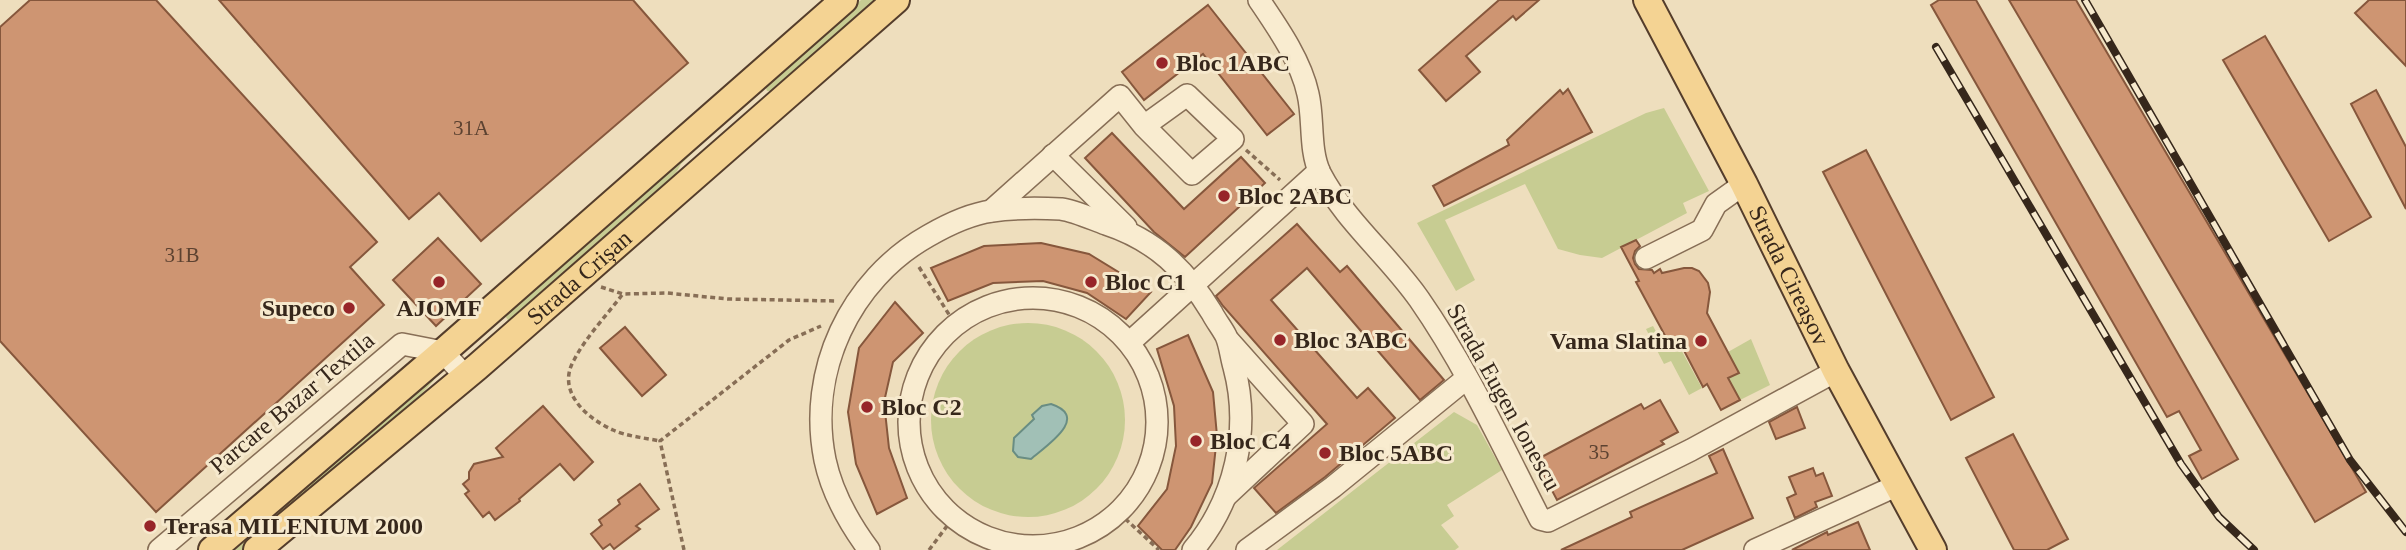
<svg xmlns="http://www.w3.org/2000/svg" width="2406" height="550" viewBox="0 0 2406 550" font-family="Georgia,serif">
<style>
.green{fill:#c7cc92}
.water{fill:#a1c0b6;stroke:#698d83;stroke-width:2}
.building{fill:#ce9572;stroke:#86573c;stroke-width:2}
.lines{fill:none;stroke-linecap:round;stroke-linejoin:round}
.minor-casing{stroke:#876e56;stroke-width:24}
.major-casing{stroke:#543d2b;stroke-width:30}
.path{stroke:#876e56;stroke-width:3.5;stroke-dasharray:5 3.5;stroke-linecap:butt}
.minor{stroke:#f9ecd0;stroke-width:21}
.major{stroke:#f4d393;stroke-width:26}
.rail-casing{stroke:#36271b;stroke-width:8}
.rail{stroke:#f6e9cd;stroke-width:5;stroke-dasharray:16;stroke-linecap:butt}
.poi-dot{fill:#972529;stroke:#f6e9cd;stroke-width:2.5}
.labels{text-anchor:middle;stroke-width:6;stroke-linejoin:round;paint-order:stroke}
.number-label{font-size:21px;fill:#5c4231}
.poi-label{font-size:24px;font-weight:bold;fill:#36271b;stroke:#f6e9cd;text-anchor:start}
.street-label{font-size:24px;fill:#36271b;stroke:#f6e9cd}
</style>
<rect width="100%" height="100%" fill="#eedebd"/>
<g class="green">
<path d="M861 0H877L771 91H767L765 85Z"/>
<path d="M1664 108 1709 191 1683 203 1687 213 1602 258 1580 255 1558 249 1525 184 1445 220 1475 280 1456 291 1417 223 1646 113Z"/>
<path d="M718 125 720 127 681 164 672 180 515 319 508 320 505 316 508 309Z"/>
<circle cx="1028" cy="420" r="97"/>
<path d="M1653 326 1666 350 1678 344 1702 388 1689 395 1671 361 1664 364 1646 329Z"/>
<path d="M1751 339 1770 385 1740 400 1728 378 1739 373 1728 352Z"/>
<path d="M431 378 434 380 405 413 250 550H235Z"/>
<path d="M1454 412 1477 425 1502 470 1447 505 1454 516 1441 525 1459 547 1455 550H1277Z"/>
</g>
<path class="water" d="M1051 404C1091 417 1046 446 1031 459L1018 457 1013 451 1014 438 1034 419 1032 415 1042 406Z"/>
<g class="building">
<path d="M30 0H156L377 242 350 267 384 305 156 512 0 341V27Z"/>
<path d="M219 0H633L688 63 481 241 439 193 409 219Z"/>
<path d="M1499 0H1539L1516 20 1513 16 1466 56 1480 72 1446 101 1419 70Z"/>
<path d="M1939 0H1976L2238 459 2202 479 2189 456 2201 450 2179 411 2167 417 1931 5Z"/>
<path d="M2009 0H2076L2366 492 2315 522Z"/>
<path d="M2369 0H2406V66L2355 13Z"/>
<path d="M1208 5 1294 114 1267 135 1203 54 1144 100 1122 72Z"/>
<path d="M2265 36 2371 217 2329 241 2223 60Z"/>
<path d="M1568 89 1592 132 1444 206 1433 186 1509 145 1507 140 1560 90 1563 94Z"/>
<path d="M2376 90 2406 147V209L2351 104Z"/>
<path d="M1112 133 1184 209 1241 157 1265 183 1185 257 1154 232 1085 158Z"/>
<path d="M1866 150 1994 397 1951 420 1823 172Z"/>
<path d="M1297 224 1340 272 1347 266 1444 380 1420 400 1307 268 1271 300 1357 398 1368 388 1395 418 1325 477 1276 513 1254 488 1327 424 1223 306 1216 296Z"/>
<path d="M438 238 481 284 436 326 393 280Z"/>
<path d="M1636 240 1640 246 1635 251 1633 258 1635 264 1639 269 1652 270 1654 273 1660 269 1662 273 1684 268H1692L1699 271 1708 283 1710 292 1707 313 1739 373 1728 378 1740 400 1721 410 1707 384 1703 387 1678 339 1669 343 1636 282 1639 281 1621 247Z"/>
<path d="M1041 243 1089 254 1151 292 1126 319 1087 293 1043 281 993 283 948 301 931 268 984 246Z"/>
<path d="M895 302 923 333 893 362 884 402 889 448 907 498 877 514 856 464 848 412 859 348Z"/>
<path d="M625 327 666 375 642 396 600 348Z"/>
<path d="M1188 335 1213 392 1217 436 1212 483 1191 527 1175 550H1162L1138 526 1167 489 1176 446 1174 406 1157 349Z"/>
<path d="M1660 400 1678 432 1661 441 1664 444 1557 500 1536 460 1641 404 1644 409Z"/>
<path d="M543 406 593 462 574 480 560 464 519 499 520 501 495 520 489 512 483 517 465 494 469 491 463 484 469 479V472L474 464 503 457 496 448Z"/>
<path d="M1797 407 1805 428 1776 439 1769 422Z"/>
<path d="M2013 434 2068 539 2047 550H2014L1966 458Z"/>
<path d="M1723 449 1753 518 1682 550H1561L1632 517 1630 512 1717 473 1709 456Z"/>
<path d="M1813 468 1816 476 1823 473 1832 496 1815 502 1817 507 1795 518 1787 498 1796 494 1789 477Z"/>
<path d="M640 484 659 509 636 526 640 529 614 549 610 544 603 549 591 534 602 525 599 520 620 504 618 500Z"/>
<path d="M1858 522 1870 550H1792L1827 532 1828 535Z"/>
</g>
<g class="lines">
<defs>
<g id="minor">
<path d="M1259 0C1278 28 1301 61 1308 94 1314 119 1309 150 1320 173 1345 221 1389 256 1419 299 1467 368 1502 445 1540 519L1548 521 1691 450 1836 371"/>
<path d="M1053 155 1126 227"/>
<path d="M991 211 1120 96 1144 126 1192 174 1233 139 1187 95 1144 126"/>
<path d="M1646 258 1702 230 1716 204 1744 184"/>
<circle cx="1033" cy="422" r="124"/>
<path d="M1129 343 1319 171"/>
<path d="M1226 496 1303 424 1229 341"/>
<path d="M159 550 402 344 443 352 465 376"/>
<path d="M869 550C849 523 832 493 825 460 807 371 850 280 928 236 947 225 970 214 992 211 1012 208 1041 208 1061 209 1075 211 1092 219 1106 224 1155 240 1186 270 1212 313 1216 321 1222 328 1226 336 1230 345 1231 357 1234 367 1251 430 1235 500 1193 550"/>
<path d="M1247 550 1333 487 1467 378"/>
<path d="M1755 550 1898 485"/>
</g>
<g id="major">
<path id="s1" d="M1647 0 1744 184 1836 371 1933 550"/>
<path d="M212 550 443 352 844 0"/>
<path id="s2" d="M257 550 477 367 896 0"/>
</g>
</defs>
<use href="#minor" class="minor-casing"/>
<use href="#major" class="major-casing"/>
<g class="path">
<path d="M1246 150 1280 180"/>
<path d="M919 267 955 324"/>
<path d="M601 287 623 294 667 293 728 299 837 301"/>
<path d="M622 295C606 316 586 337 574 360 556 391 586 418 613 430 626 436 645 438 660 441"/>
<path d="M1119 513 1159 550"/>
<path d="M684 550 660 441 789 340 821 326"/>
<path d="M929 550 953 518"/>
</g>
<use href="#minor" class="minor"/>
<use href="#major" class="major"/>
<defs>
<g id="rail">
<path d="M2085 0 2350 460 2406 532"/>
<path d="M1936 47 2181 464 2219 517 2254 550"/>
</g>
</defs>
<use href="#rail" class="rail-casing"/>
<use href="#rail" class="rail"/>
</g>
<g class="poi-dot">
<circle cx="1162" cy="63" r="7"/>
<circle cx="1224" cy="196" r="7"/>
<circle cx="439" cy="282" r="7"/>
<circle cx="1091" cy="282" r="7"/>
<circle cx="349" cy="308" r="7"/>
<circle cx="1280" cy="340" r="7"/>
<circle cx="1701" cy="341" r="7"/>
<circle cx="867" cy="407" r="7"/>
<circle cx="1196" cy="441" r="7"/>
<circle cx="1325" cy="453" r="7"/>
<circle cx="150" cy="526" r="7"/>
</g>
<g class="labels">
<g class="number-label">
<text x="471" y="135">31A</text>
<text x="182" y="262">31B</text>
<text x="1599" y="459">35</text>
</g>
<g class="poi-label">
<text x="1176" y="71">Bloc 1ABC</text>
<text x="1238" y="204">Bloc 2ABC</text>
<text x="1105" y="290">Bloc C1</text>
<text x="335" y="316" text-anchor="end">Supeco</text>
<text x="439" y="316" text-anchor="middle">AJOMF</text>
<text x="1294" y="348">Bloc 3ABC</text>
<text x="1687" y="349" text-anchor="end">Vama Slatina</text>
<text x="881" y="415">Bloc C2</text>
<text x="1210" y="449">Bloc C4</text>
<text x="1339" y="461">Bloc 5ABC</text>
<text x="164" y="534">Terasa MILENIUM 2000</text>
</g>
<g class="street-label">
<text dy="8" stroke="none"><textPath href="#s1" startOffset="310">Strada Cireașov</textPath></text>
<text dy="8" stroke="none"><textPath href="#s2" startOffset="422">Strada Crișan</textPath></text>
<text transform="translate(1504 397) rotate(61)" y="8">Strada Eugen Ionescu</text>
<text transform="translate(292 403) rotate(-40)" y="8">Parcare Bazar Textila</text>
</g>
</g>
</svg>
